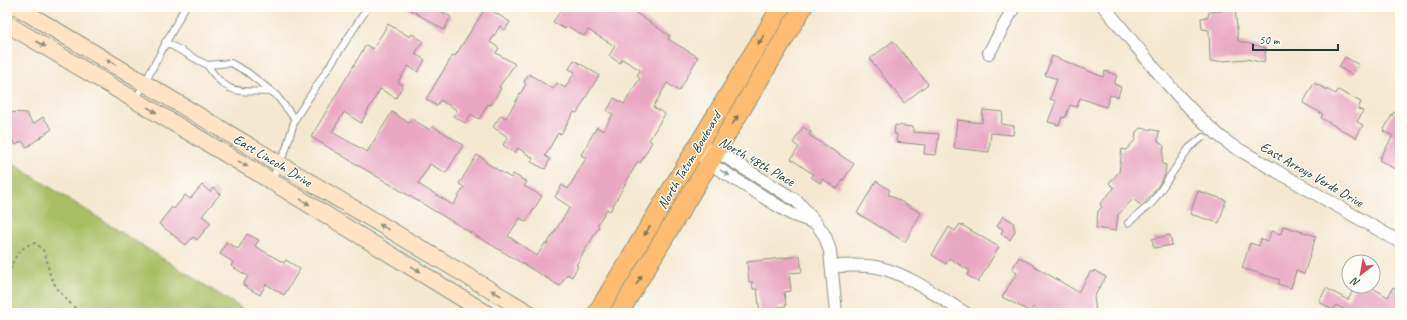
<svg xmlns="http://www.w3.org/2000/svg" width="1407" height="320" viewBox="0 0 1407 320" font-family="Caveat,sans-serif">
<style>
.green{fill:#a9bd62;stroke:#647d4b}
.building{fill:#e9a8c2}
.lines{fill:none;stroke-linecap:round;stroke-linejoin:round}
.lane-casing{stroke:#8a9282;stroke-width:8}
.street-casing{stroke:#8a9282;stroke-width:14}
.secondary-casing{stroke:#8a9282;stroke-width:18}
.primary-casing{stroke:#8a9282;stroke-width:20}
.path{stroke:#8a9282;stroke-width:2;stroke-dasharray:3 3;stroke-linecap:butt}
.lane{stroke:#fff;stroke-width:6}
.street{stroke:#fff;stroke-width:12}
.secondary{stroke:#fee4c5;stroke-width:16}
.primary{stroke:#fdbc6f;stroke-width:18}
.oneway{fill:#83764f}
.oneway2{fill:#8e907c}
.oneway3{fill:#8f9e9a}
.labels{text-anchor:middle;stroke-width:3;stroke-linejoin:round;paint-order:stroke}
.street-label{font-size:14px;fill:#1f3d34;stroke:#fdfcf7}
</style>
<rect width="100%" height="100%" fill="#fdfcf7"/>
<filter id="ink" filterUnits="userSpaceOnUse"><feTurbulence type="fractalNoise" baseFrequency=".025" numOctaves="2"/><feDisplacementMap in="SourceGraphic" scale="8" xChannelSelector="R" yChannelSelector="G"/><feConvolveMatrix kernelMatrix="1 2 1 2 8 2 1 2 1" color-interpolation-filters="sRGB"/></filter>
<filter id="wash" filterUnits="userSpaceOnUse"><feTurbulence type="fractalNoise" baseFrequency=".012" numOctaves="4" result="noise"/><feDisplacementMap in="SourceGraphic" scale="16" xChannelSelector="R" yChannelSelector="G"/><feGaussianBlur stdDeviation="0.9" result="paint"/><feColorMatrix in="noise" values="0 0 0 0 0 0 0 0 0 0 0 0 0 0 0 0 0 1.4 0 .05"/><feComposite in="paint" operator="in"/></filter>
<g filter="url(#wash)">
<rect width="100%" height="100%" fill="#f4e8d0"/>
<path class="green" d="M7 160 249 313H7Z"/>
<g id="blocks">
<g class="building">
<path d="M406 7H444L442 12 451 17 444 30Z"/>
<path d="M486 7 510 22 505 30 500 26 490 42 499 48 496 53 515 64 499 87 501 88 491 105 488 104 479 119 471 114 465 123 453 116 457 110 440 100 437 106 426 99 453 55 455 56Z"/>
<path d="M563 7H627L670 36 668 39 698 57 679 91 667 83 653 107 665 114 649 140 652 142 640 163 638 161 610 211 607 209 597 225 599 227 576 265 578 266 572 277 567 274 560 286 311 137 366 45 373 49 388 24 410 37 412 34 423 41 415 54 425 60 418 72 408 66 398 82 403 85 396 98 380 89 361 123 344 112 332 132 367 152 392 112 409 123 412 119 430 130 433 126 463 145 446 173 430 164 418 184 453 205 464 187 459 184 477 155 486 160 485 162 511 178 513 174 527 182 524 186 542 196 526 222 520 218 508 236 537 256 545 243 547 244 570 207 555 197 562 185 568 189 586 158 581 155 590 139 597 127 603 131 613 114 607 111 614 98 624 104 640 78 637 76 640 70 622 59 620 63 609 56 615 46 588 30 584 36 567 26 565 29 553 22Z"/>
<path d="M1222 7H1235L1238 41 1266 48 1264 63 1246 59 1210 62 1209 30 1202 29 1201 18 1208 17 1209 12 1222 11Z"/>
<path d="M893 41 928 84 904 103 870 59Z"/>
<path d="M1052 56 1103 77 1105 71 1117 75 1114 84 1121 87 1118 97 1110 95 1106 107 1080 98 1077 107 1070 105 1065 118 1062 117 1059 125 1048 122 1056 101 1050 99 1057 79 1045 75Z"/>
<path d="M1345 57 1359 65 1352 75 1339 67Z"/>
<path d="M574 60 599 75 577 113 574 112 561 134 558 133 545 156 550 159 545 169 531 162 533 158 518 148 515 153 503 145 508 137 493 127 501 115 506 118 526 84 524 82 529 74 553 89 557 83 565 88 575 72 569 69Z"/>
<path d="M1314 83 1336 94 1338 90 1361 102 1358 109 1363 111 1357 122 1363 125 1356 138 1321 118 1323 114 1303 103Z"/>
<path d="M983 110 1003 112 1001 124 1014 126 1013 135 991 133 989 152 954 148 957 120 982 123Z"/>
<path d="M7 112 26 113 33 124 43 117 52 129 27 147 22 141 16 145 11 138H7Z"/>
<path d="M1394 112 1400 116V160L1395 169 1379 160 1393 136 1383 131Z"/>
<path d="M895 125 913 127V132L939 134 936 155 924 154 925 145 896 142 897 134H894Z"/>
<path d="M803 127 811 132 809 135 854 164 837 189 823 179 820 183 811 177 813 174 791 159 799 147 793 143Z"/>
<path d="M1140 128 1159 131 1158 141 1164 146 1162 164 1166 165 1165 175 1153 193 1142 206 1133 199 1118 215 1116 231 1096 228 1098 211 1102 207 1100 204 1114 188 1109 183 1119 172 1122 149 1126 150 1135 140 1136 132Z"/>
<path d="M876 181 890 190 888 194 921 213 905 242 857 213Z"/>
<path d="M202 185 210 192 213 188 220 194 202 216 211 223 197 240 193 237 186 245 159 224 172 207 174 209 185 195 190 199Z"/>
<path d="M1198 191 1226 200 1219 223 1190 214Z"/>
<path d="M1003 216 1013 222 1015 231 1010 240 1001 234 1003 229 997 226Z"/>
<path d="M960 224 999 247 978 282 967 275 970 271 949 258 946 264 932 255 949 227 955 231Z"/>
<path d="M1283 226 1316 236 1304 274 1296 271 1291 288 1278 284 1280 280 1242 268 1250 243 1259 246 1261 239 1268 241 1271 231 1281 234Z"/>
<path d="M247 234 259 240 255 246 284 263 286 260 300 269 284 295 266 284 260 295 243 285 248 276 231 266 233 262 220 254 226 242 238 249Z"/>
<path d="M1170 235 1172 245 1154 248 1152 239Z"/>
<path d="M800 256 802 272 789 273 791 291 784 292 786 306 778 307V313H760L757 289H753L752 282H749L747 262Z"/>
<path d="M1019 257 1078 292 1091 271 1093 273 1094 270 1106 277 1094 297 1096 313H1042L1033 307 1031 312 1002 297 1017 273 1012 269Z"/>
<path d="M1355 286H1369L1388 297 1393 287 1400 291V313H1350L1336 305 1333 310 1319 302 1326 288 1348 300Z"/>
</g>
</g>
</g>
<g filter="url(#ink)">
<use href="#blocks" fill-opacity="0" stroke="#8a9282" stroke-width="1"/>
<g class="lines">
<defs>
<g id="lane">
<path d="M165 42 207 65 231 63 247 72 276 95 295 119"/>
<path d="M207 65C229 97 236 90 272 92"/>
<path d="M136 99 185 7"/>
<path d="M271 181 286 149 295 119 368 7"/>
<path d="M1128 223 1152 203 1189 148 1203 137"/>
</g>
<g id="street">
<path d="M1104 7C1144 54 1181 107 1231 145L1400 242"/>
<path d="M989 53 1014 7"/>
<path d="M697 147 716 151 797 201 816 223 825 236 830 251 836 313"/>
<path d="M704 158 709 163 791 214 815 223"/>
<path d="M832 266C848 266 865 264 881 268 911 276 939 297 965 313"/>
</g>
<g id="secondary">
<path d="M17 7 529 313"/>
<path d="M7 24 271 181 486 313"/>
</g>
<g id="primary">
<path d="M597 313 781 7"/>
<path d="M619 313 803 7"/>
</g>
</defs>
<use href="#lane" class="lane-casing"/>
<use href="#street" class="street-casing"/>
<use href="#secondary" class="secondary-casing"/>
<use href="#primary" class="primary-casing"/>
<path class="path" d="M7 281C11 266 16 246 35 243 50 252 45 264 52 279 57 291 70 303 80 313"/>
<use href="#lane" class="lane"/>
<use href="#street" class="street"/>
<use href="#secondary" class="secondary"/>
<use href="#primary" class="primary"/>
</g>
<defs><path id="oneway-solid" d="M-6-.8H1V-3.2L6.5 0L1 3.2V.8H-6Z"/></defs>
<g class="oneway">
<use href="#oneway-solid" transform="translate(761 40) rotate(121)"/>
<use href="#oneway-solid" transform="translate(735 120) rotate(-59)"/>
<use href="#oneway-solid" transform="translate(647 231) rotate(121)"/>
<use href="#oneway-solid" transform="translate(639 280) rotate(-59)"/>
</g>
<g class="oneway2">
<use href="#oneway-solid" transform="translate(41 44) rotate(31)"/>
<use href="#oneway-solid" transform="translate(111 62) rotate(-149)"/>
<use href="#oneway-solid" transform="translate(152 110) rotate(31)"/>
<use href="#oneway-solid" transform="translate(243 164) rotate(31)"/>
<use href="#oneway-solid" transform="translate(305 202) rotate(31)"/>
<use href="#oneway-solid" transform="translate(384 227) rotate(-149)"/>
<use href="#oneway-solid" transform="translate(416 269) rotate(31)"/>
<use href="#oneway-solid" transform="translate(496 293) rotate(-150)"/>
</g>
<use class="oneway3" href="#oneway-solid" transform="translate(725 173) rotate(31)"/>
</g>
<g class="labels">
<g class="street-label">
<text transform="translate(273 160) rotate(31)" y="5">East Lincoln Drive</text>
<text transform="translate(689 160) rotate(-59)" y="5">North Tatum Boulevard</text>
<text transform="translate(757 161) rotate(30)" y="5">North 48th Place</text>
<text transform="translate(1312 174) rotate(30)" y="5">East Arroyo Verde Drive</text>
</g>
</g>
<rect width="1407" height="320" fill="none" stroke="#fdfcf7" stroke-width="24"/>
<g transform="translate(1361 274) rotate(211)"><circle r="19" fill="#fdfcf7" stroke="#a4b0a9"/>
<path d="M0-3L7 15L0 10L-7 15Z" fill="#d1495b"/>
<text y="-6" font-size="11" font-weight="bold" text-anchor="middle" fill="#1f3d34">N</text>
</g>
<path d="M1253 44v6h85v-6" fill="none" stroke="#1f3d34" stroke-width="2"/>
<text x="1259" y="44" font-size="12" fill="#1f3d34" stroke="#fdfcf7" stroke-width="3" paint-order="stroke">50 m</text>
</svg>
